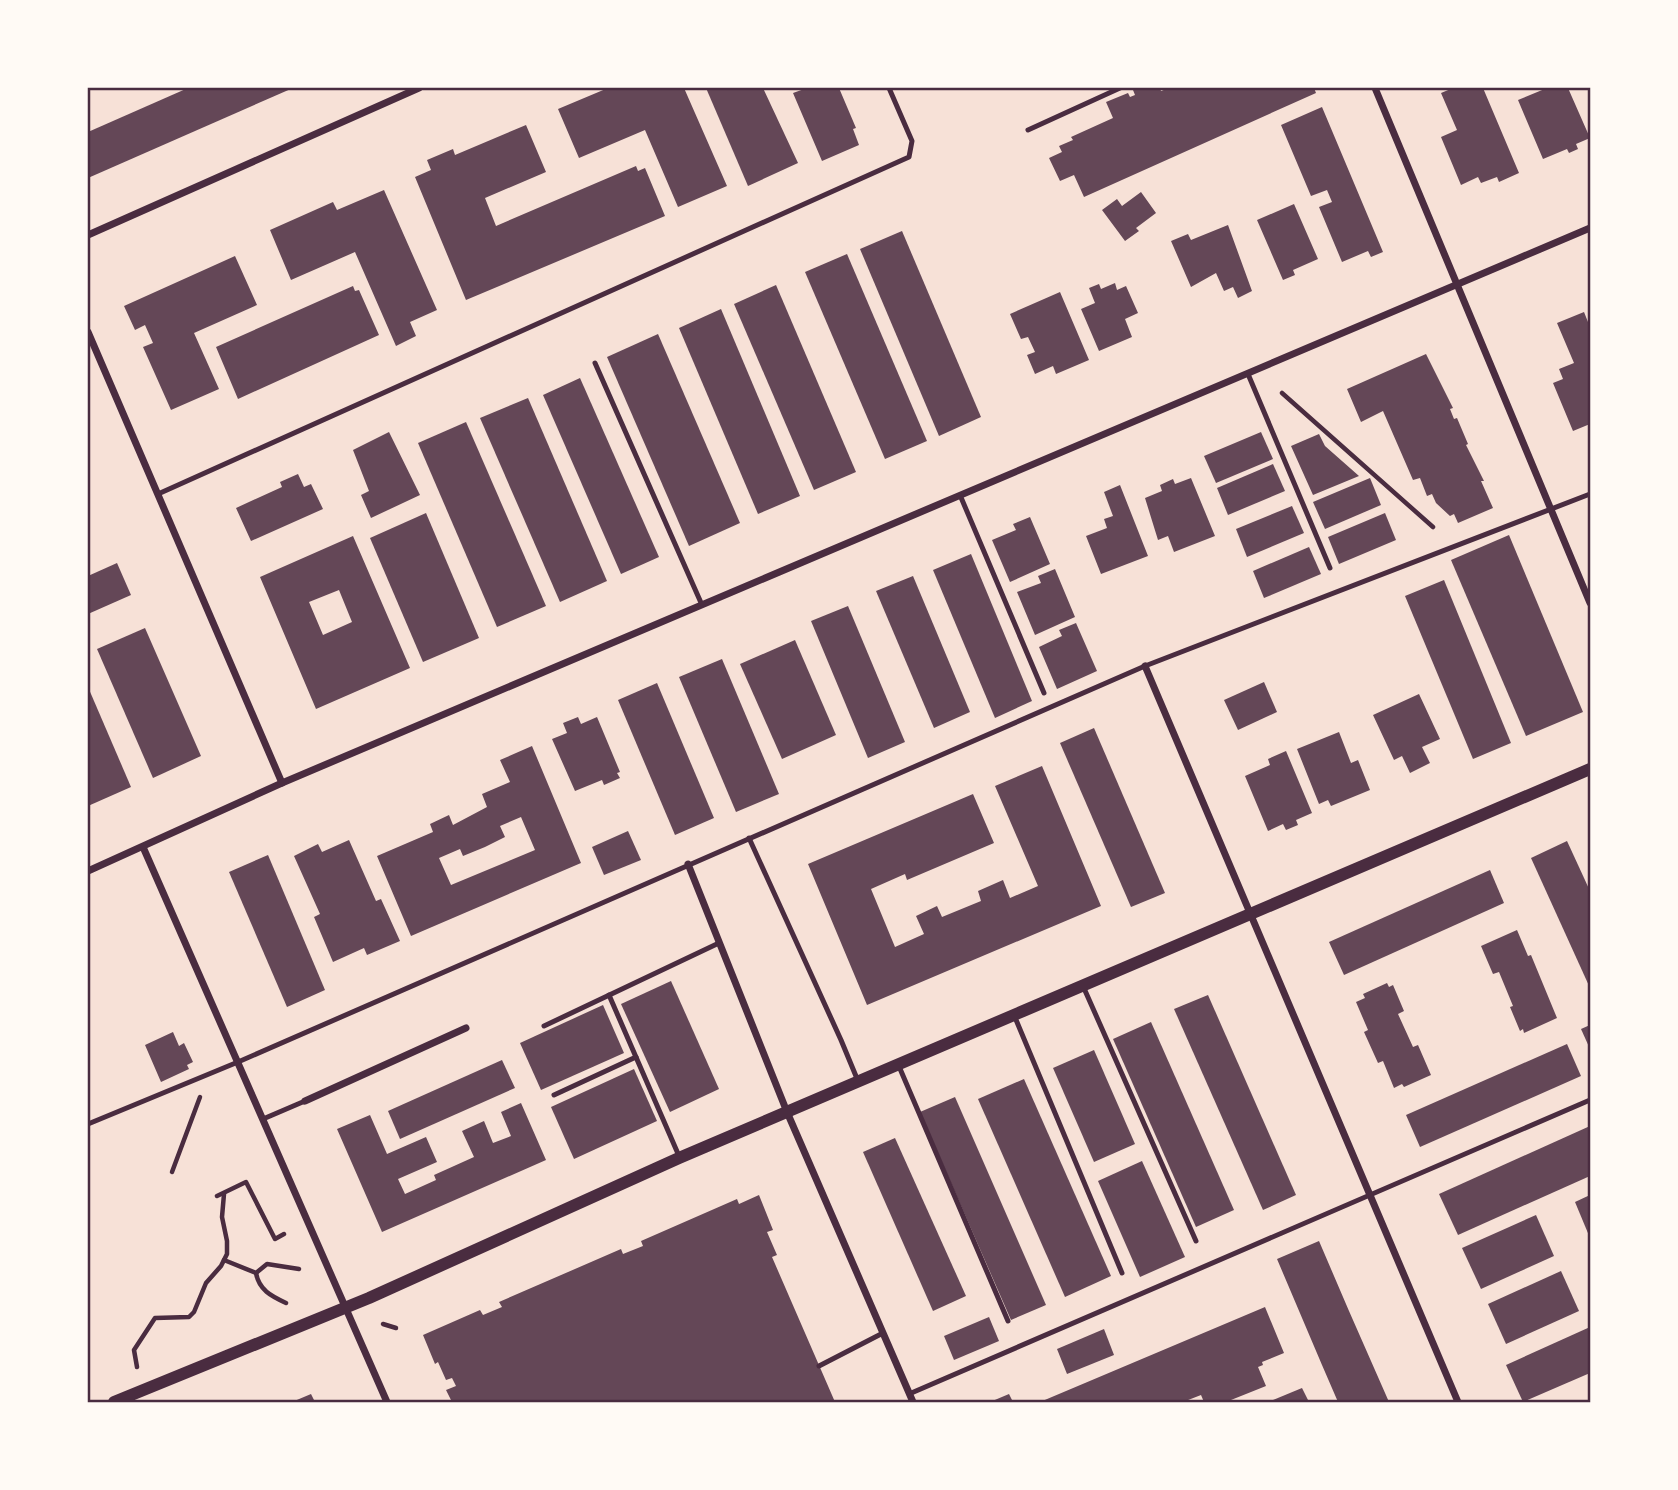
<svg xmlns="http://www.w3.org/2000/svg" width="1678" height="1490" viewBox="0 0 1678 1490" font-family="Quicksand,sans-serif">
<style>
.building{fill:#644757;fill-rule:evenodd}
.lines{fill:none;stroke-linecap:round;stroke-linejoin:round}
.path{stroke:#4a2c40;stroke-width:4.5}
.service{stroke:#4a2c40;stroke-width:5}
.minor{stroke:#4a2c40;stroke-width:7}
.tertiary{stroke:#4a2c40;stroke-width:12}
.neatline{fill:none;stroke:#4a2c40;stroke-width:2.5}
</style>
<rect width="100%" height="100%" fill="#f7e1d7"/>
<g class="building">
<path d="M188 88H293L88 178V132Z"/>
<path d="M608 88H684L727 186 678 207 645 130 579 158 558 109Z"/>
<path d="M706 88H763L798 163 748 186Z"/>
<path d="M807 88H839L856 128 853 129 859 145 822 161 793 93Z"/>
<path d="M1139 88H1160L1161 91 1169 88H1314L1316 93 1084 197 1074 175 1060 181 1049 158 1062 152 1059 146 1073 140 1071 137 1113 118 1106 102 1128 93 1130 97 1135 95 1133 90Z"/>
<path d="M1453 88H1483L1519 173 1499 182 1497 177 1481 183 1478 177 1461 185 1441 137 1457 130 1441 93Z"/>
<path d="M1547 88H1568L1590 138 1576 144 1578 149 1569 153 1567 149 1543 159 1518 100Z"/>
<path d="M1322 107 1383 252 1371 257 1368 251 1342 262 1319 207 1332 202 1327 190 1311 196 1281 125Z"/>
<path d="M526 125 546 172 485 198 496 226 636 166 638 171 645 168 665 216 466 300 415 177 431 170 427 160 453 149 455 155Z"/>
<path d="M384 190 437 310 410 322 416 336 396 346 355 252 291 280 270 230 333 202 337 210Z"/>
<path d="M1141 192 1156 213 1136 228 1139 231 1125 241 1102 210 1117 199 1122 206Z"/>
<path d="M1294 204 1318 259 1293 270 1295 275 1283 280 1257 220Z"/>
<path d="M1228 225 1252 291 1238 298 1233 287 1224 291 1216 273 1191 287 1171 241 1188 234 1191 240Z"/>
<path d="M902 231 981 417 939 436 860 249Z"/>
<path d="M847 254 927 441 885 459 805 272Z"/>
<path d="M235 256 257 305 194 333 219 389 171 410 143 347 153 343 145 325 135 330 124 306Z"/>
<path d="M1115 283 1117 290 1126 286 1138 313 1125 319 1132 337 1099 351 1081 309 1095 303 1089 288 1099 284 1101 289Z"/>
<path d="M776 285 856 472 814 490 734 304Z"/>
<path d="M353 286 355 291 359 290 379 335 238 399 216 347Z"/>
<path d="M1060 292 1089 360 1056 374 1053 366 1035 374 1027 355 1035 352 1028 337 1021 339 1010 314Z"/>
<path d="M721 309 800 496 758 514 679 328Z"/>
<path d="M1584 312 1590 327V424L1573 431 1553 383 1563 379 1559 369 1574 363 1557 323Z"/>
<path d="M658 334 740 523 689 546 607 357Z"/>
<path d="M1426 354 1453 408 1450 409 1454 419 1457 418 1468 444 1466 445 1484 481H1481L1493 508 1458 523 1454 514 1450 516 1436 503 1432 494 1427 496 1420 478 1413 480 1383 411 1361 422 1347 389Z"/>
<path d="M580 378 659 557 621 574 543 395Z"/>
<path d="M528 398 607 581 560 602 480 418Z"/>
<path d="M466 422 546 606 497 627 418 443Z"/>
<path d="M389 432 420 495 371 518 361 495 369 491 353 450Z"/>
<path d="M1261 432 1273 459 1216 483 1204 456Z"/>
<path d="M1319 434 1325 446 1359 476 1313 495 1291 446Z"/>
<path d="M1273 464 1285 491 1228 515 1217 488Z"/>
<path d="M298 474 304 487 311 484 323 509 251 541 236 508 282 487 280 482Z"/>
<path d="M1191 478 1215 536 1174 552 1168 536 1158 540 1145 498 1162 491 1160 485 1173 479 1175 484Z"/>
<path d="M1370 478 1381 505 1325 529 1313 502Z"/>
<path d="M1120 485 1148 556 1101 574 1086 536 1107 528 1104 519 1113 516 1104 492Z"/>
<path d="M1292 506 1304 533 1247 557 1236 529Z"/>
<path d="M426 513 479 638 423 662 370 538Z"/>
<path d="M1385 513 1396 540 1339 564 1328 537Z"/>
<path d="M1030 517 1050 564 1010 582 992 540 1016 530 1013 524Z"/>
<path d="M1509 535 1583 712 1526 736 1451 560Z"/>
<path d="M353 536 410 668 316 709 260 577ZM339 590 352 622 323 635 309 602Z"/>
<path d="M1309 547 1321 574 1264 598 1253 571Z"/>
<path d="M971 554 1032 701 995 718 933 570Z"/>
<path d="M117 563 131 595 88 614V576Z"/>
<path d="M1055 569 1075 617 1035 635 1017 592 1041 583 1038 576Z"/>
<path d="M913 576 970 712 934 728 876 591Z"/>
<path d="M1444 580 1511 743 1473 759 1405 596Z"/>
<path d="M848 606 905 742 868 758 811 621Z"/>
<path d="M1076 623 1097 671 1057 689 1039 647 1062 636 1059 630Z"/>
<path d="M145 628 201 756 153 778 97 649Z"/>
<path d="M795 640 836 735 782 759 740 664Z"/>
<path d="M722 659 779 794 736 812 679 677Z"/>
<path d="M1264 682 1277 712 1238 730 1224 700Z"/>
<path d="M657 683 714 818 675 835 618 700Z"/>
<path d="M88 687 131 787 88 806Z"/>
<path d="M1419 694 1440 739 1422 747 1430 763 1410 773 1402 756 1394 760 1373 715Z"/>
<path d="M578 717 581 724 597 717 620 772 617 773 620 778 604 785 602 780 575 791 552 739 567 733 563 723Z"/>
<path d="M1094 728 1165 893 1131 907 1060 743Z"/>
<path d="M1339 732 1351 763 1358 760 1370 790 1331 806 1328 800 1319 804 1297 749Z"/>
<path d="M532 746 581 863 411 936 377 856 433 832 430 824 449 815 453 825 487 807 482 794 510 782 500 760ZM521 817 535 850 451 885 439 858 460 849 463 856 485 847 505 837 500 826Z"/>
<path d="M1286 751 1312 813 1296 820 1298 825 1286 830 1283 824 1268 831 1245 776 1270 765 1268 759Z"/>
<path d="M1042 766 1101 906 867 1005 808 864 973 794 994 843 907 880 905 874 871 889 895 947 924 934 916 916 937 906 942 917 981 901 978 891 1003 880 1010 898 1038 886 995 786Z"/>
<path d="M628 831 641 860 604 875 592 847Z"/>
<path d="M349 840 376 901 381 899 400 941 367 955 364 948 333 962 314 917 320 914 294 856 318 844 322 852Z"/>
<path d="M1567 841 1590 891V988L1531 858Z"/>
<path d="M268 855 325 990 287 1007 229 872Z"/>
<path d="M1490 870 1504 903 1344 975 1329 942Z"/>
<path d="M1517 930 1528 956 1531 955 1557 1018 1524 1033 1523 1029 1520 1031 1510 1007 1513 1006 1499 972 1493 974 1481 946Z"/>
<path d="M671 981 719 1089 670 1112 621 1004Z"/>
<path d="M1387 983 1389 987 1393 985 1404 1011 1398 1014 1413 1047 1418 1045 1431 1075 1404 1087 1402 1084 1394 1088 1383 1061 1378 1063 1364 1032 1368 1030 1356 1002 1365 998 1363 994Z"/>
<path d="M1208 995 1296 1195 1263 1210 1174 1009Z"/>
<path d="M603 1005 624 1053 541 1090 520 1043Z"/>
<path d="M1151 1022 1234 1210 1196 1227 1113 1039Z"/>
<path d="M1590 1025V1049L1581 1029Z"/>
<path d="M173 1032 179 1046 184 1043 193 1062 187 1065 189 1069 161 1082 145 1045Z"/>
<path d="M1567 1044 1581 1076 1420 1147 1406 1115Z"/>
<path d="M1094 1050 1135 1144 1094 1162 1053 1068Z"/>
<path d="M502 1060 515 1088 400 1139 388 1111Z"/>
<path d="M634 1069 657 1121 574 1159 551 1107Z"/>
<path d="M1024 1079 1111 1276 1065 1297 978 1099Z"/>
<path d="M955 1097 1046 1305 1011 1320 920 1112Z"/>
<path d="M521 1103 546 1160 382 1232 337 1129 370 1115 387 1154 426 1137 437 1162 398 1179 405 1194 436 1180 434 1175 474 1157 462 1131 484 1121 493 1143 511 1136 501 1112Z"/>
<path d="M1590 1126V1176L1458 1235 1439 1194Z"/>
<path d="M895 1138 966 1296 933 1311 863 1152Z"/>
<path d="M1142 1161 1185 1257 1140 1277 1098 1181Z"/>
<path d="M759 1195 773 1230 767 1232 777 1255 772 1257 835 1402H452L446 1390 456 1386 452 1378 446 1380 438 1362 435 1364 423 1335 480 1310 483 1315 502 1307 499 1302 621 1249 623 1254 643 1246 641 1241 737 1199 739 1204Z"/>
<path d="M1590 1195V1238L1575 1202Z"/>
<path d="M1536 1215 1554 1256 1481 1289 1462 1248Z"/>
<path d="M1319 1241 1349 1311 1389 1402H1338L1322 1365 1277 1259Z"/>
<path d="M1561 1271 1579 1311 1506 1344 1488 1304Z"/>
<path d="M1265 1307 1284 1353 1262 1362 1263 1365 1258 1367 1266 1386 1226 1402H1204L1201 1395 1183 1402H1040Z"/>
<path d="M989 1317 999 1341 954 1360 944 1336Z"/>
<path d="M1590 1327V1373L1523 1402 1506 1365Z"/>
<path d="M1104 1329 1114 1355 1067 1374 1057 1349Z"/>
<path d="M1302 1388 1309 1402H1268Z"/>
<path d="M311 1394 315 1402H292Z"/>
<path d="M1009 1394 1013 1402H990Z"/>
</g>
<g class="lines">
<g class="path">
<path d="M1282 393 1433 527"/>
<path d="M172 1172 200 1097"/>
<path d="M217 1196 246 1182 275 1239 284 1234"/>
<path d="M224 1260 256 1273 267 1264 299 1269"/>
<path d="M256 1273C259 1290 271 1296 286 1303"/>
<path d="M383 1324 396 1328"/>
<path d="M137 1367 134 1350 155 1318 189 1317 194 1312 206 1283 221 1266 227 1254V1241L222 1217 224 1194"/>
</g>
<g class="service">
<path d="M1028 130 1120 88"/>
<path d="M595 363 702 605"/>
<path d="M1248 374 1330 568"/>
<path d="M158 494 909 157 912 141 889 88"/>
<path d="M960 495 1044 693"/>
<path d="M749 838 841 1040 858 1081"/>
<path d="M1083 986 1196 1241"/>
<path d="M609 995 679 1156"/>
<path d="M1014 1015 1122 1273"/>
<path d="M544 1026 719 943"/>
<path d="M898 1064 1008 1321"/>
<path d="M554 1095 636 1057"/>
<path d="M263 1119 305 1101"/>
<path d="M88 1124 238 1062 1145 666 1590 494"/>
<path d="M819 1366 883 1333"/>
<path d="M909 1394 1590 1100"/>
</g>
<g class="minor">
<path d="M1375 88 1590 603"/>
<path d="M88 235 419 88"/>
<path d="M88 332 282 783"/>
<path d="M1145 666 1458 1402"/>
<path d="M143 847 387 1402"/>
<path d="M688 864 787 1112 913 1402"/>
<path d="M88 871 282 783 1590 228"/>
<path d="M305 1101 466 1028"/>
</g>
<path class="tertiary" d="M114 1402 369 1298 679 1158 1590 769"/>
</g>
<rect width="1678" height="1490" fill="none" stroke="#fffaf5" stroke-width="178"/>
<rect x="89" y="89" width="1500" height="1312" class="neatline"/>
</svg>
